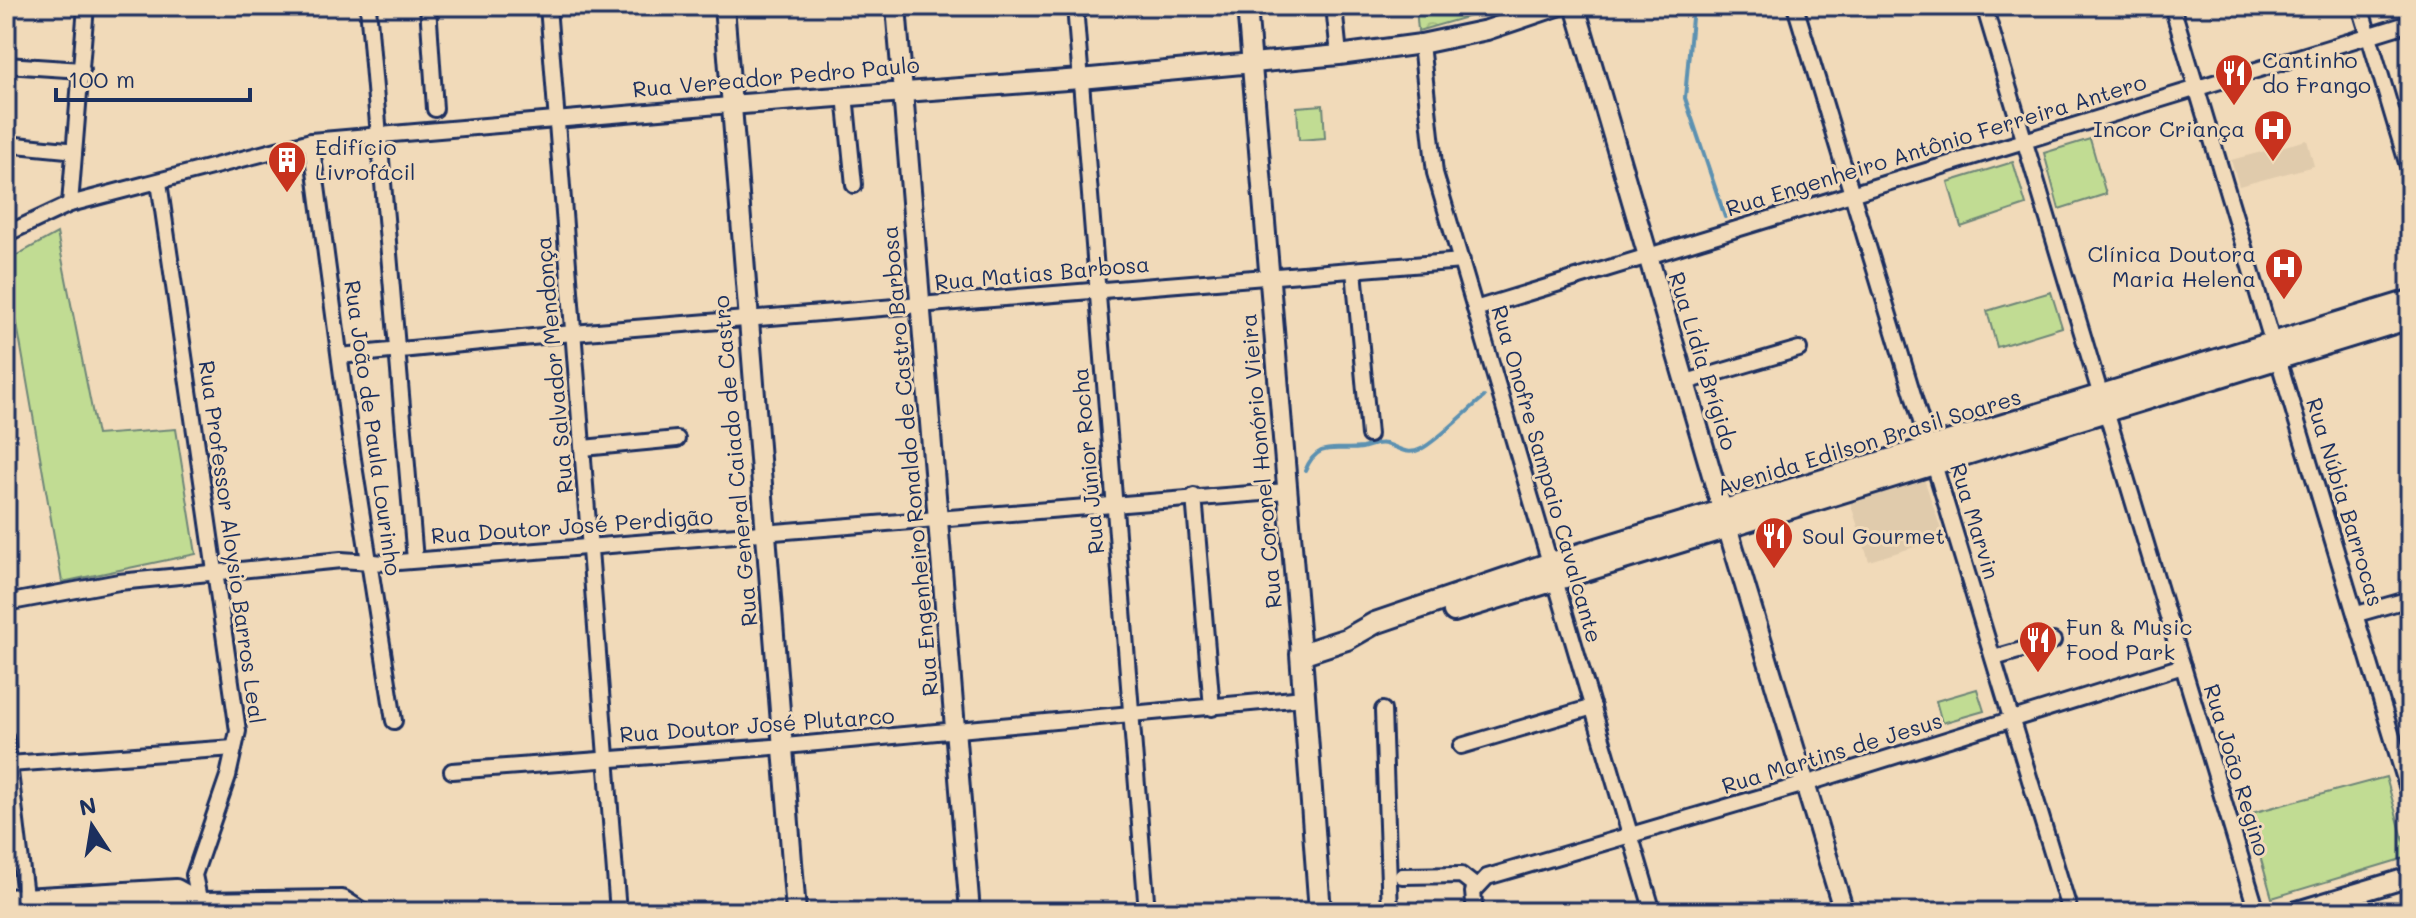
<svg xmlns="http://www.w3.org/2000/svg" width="2416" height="918" viewBox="0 0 2416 918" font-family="Mali,sans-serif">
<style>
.built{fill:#e0cbac}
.green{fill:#c1dc93;stroke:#6e8678;stroke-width:2}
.forest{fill:url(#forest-crowns);stroke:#6e8678;stroke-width:2}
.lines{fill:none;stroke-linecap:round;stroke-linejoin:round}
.stream{stroke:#5c91b1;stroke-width:4}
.minor-casing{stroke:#1b2f5e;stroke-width:20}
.tertiary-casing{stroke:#1b2f5e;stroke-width:24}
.secondary-casing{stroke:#1b2f5e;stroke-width:26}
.minor{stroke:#f1dab9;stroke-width:14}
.tertiary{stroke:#f1dab9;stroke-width:18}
.secondary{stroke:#f1dab9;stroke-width:20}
.labels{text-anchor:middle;stroke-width:6;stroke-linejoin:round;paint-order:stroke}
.poi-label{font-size:22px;fill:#1b2f5e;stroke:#f1dab9;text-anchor:start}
.street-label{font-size:22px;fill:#1b2f5e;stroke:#f1dab9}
</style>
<defs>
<pattern id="forest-crowns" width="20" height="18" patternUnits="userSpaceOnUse" patternTransform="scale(2)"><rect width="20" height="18" fill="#c1dc93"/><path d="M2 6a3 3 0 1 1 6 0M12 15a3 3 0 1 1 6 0" fill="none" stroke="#a5bd81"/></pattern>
</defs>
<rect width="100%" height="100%" fill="#f1dab9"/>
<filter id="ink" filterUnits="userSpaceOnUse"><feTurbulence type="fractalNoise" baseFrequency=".0125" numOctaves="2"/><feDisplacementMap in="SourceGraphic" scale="16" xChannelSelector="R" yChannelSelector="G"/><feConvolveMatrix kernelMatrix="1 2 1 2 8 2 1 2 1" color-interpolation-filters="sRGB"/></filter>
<g filter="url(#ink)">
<g class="built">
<path d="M2307 140 2314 166 2239 186 2231 160Z"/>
<path d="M1924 479 1944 538 1869 561 1850 502Z"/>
</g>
<g class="green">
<path d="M1323 105 1325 138 1299 140 1297 107Z"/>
<path d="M2090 139 2106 194 2059 209 2044 153Z"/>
<path d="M2013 162 2026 205 1961 227 1948 182Z"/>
<path d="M57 233 97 435 176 429 196 554 62 582 6 261Z"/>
<path d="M2051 292 2062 327 1997 347 1987 311Z"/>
<path d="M1977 689 1984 711 1942 723 1936 701Z"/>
<path d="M2386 777 2408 857 2272 898 2248 814Z"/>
</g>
<path class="forest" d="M1416 6H1505L1418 31Z"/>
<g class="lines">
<g class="stream">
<path d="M1693 6 1685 98 1725 217"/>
<path d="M1305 471C1318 439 1336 452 1362 448 1371 446 1376 442 1386 444 1400 448 1407 456 1421 449 1436 442 1469 409 1484 397"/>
</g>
<defs>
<g id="minor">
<path d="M368 6 415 560"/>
<path d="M428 6 435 109"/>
<path d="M548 6 618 912"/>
<path d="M1075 6 1147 912"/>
<path d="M1334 6 1339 55"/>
<path d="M1795 6 2070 912"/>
<path d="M1984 6 2101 396"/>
<path d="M2172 6 2273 344"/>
<path d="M2360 6 2410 173"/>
<path d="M1421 44 1435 173 1653 912"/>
<path d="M6 65 82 70"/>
<path d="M845 95 854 185"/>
<path d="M311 141 353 459 394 721"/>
<path d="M6 144 67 150"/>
<path d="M159 182 238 731 228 776 194 875 201 908"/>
<path d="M70 204 86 6"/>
<path d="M6 234 70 204 311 141 730 105"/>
<path d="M1354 270 1369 435"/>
<path d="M1475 309 2410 23"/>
<path d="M340 356 573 333 1462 261"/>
<path d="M2278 359 2410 796"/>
<path d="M1686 382 1799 349"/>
<path d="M2106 411 2257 912"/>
<path d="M583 448 677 439"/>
<path d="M1194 496 1212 708"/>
<path d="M6 603 119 582 341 560 386 563 1287 491"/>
<path d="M2357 614 2410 599"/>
<path d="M1994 658 2053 641"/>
<path d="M1383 710 1390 912"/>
<path d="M6 739 27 912"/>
<path d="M1461 746 1593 707"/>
<path d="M9 764 234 748"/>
<path d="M452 771 785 746 1304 698"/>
<path d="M1402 876 1461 875 1475 886"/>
<path d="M1475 912 1473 892 1487 877 1805 784 2183 666"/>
</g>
<g id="tertiary">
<path d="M724 6 796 912"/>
<path d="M896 6 970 912"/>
<path d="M1247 6 1301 654"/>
<path d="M1575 6 1729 533 1844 912"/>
<path d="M730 105 1080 79 1339 55 1421 44 1487 30 1558 6"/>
<path d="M2294 912 2410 877"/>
</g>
<g id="secondary">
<path d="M1454 611 2410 318"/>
<path d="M6 900 176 890 200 903"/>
<path d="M95 912 200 903 342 901 359 912"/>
<path d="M1320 912 1301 654 1347 639 1375 623 1551 563 2410 301"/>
</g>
</defs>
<use href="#minor" class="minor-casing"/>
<use href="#tertiary" class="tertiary-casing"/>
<use href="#secondary" class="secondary-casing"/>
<use href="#minor" class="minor"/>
<use href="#tertiary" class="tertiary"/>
<use href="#secondary" class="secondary"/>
</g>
</g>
<defs>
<symbol id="restaurant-pin" viewBox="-11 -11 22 30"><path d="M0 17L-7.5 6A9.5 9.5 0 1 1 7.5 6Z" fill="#c8321e" stroke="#f1dab9"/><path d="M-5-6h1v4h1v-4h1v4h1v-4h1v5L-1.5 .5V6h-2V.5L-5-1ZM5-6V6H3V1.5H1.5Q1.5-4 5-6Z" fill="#fff"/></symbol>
<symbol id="hospital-pin" viewBox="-11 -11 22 30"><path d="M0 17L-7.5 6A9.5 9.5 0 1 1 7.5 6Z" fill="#c8321e" stroke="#f1dab9"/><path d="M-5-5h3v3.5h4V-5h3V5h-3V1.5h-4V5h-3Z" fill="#fff"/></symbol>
<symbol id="building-pin" viewBox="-11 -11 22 30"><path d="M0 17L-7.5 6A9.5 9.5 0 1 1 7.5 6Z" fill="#c8321e" stroke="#f1dab9"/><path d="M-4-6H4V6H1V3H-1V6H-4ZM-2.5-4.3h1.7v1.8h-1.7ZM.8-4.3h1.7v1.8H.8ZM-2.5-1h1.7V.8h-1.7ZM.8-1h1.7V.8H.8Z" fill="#fff"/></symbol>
</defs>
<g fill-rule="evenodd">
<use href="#restaurant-pin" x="2212" y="51" width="44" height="60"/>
<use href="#hospital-pin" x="2251" y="107" width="44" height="60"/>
<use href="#building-pin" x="265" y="138" width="44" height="60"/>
<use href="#hospital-pin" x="2262" y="245" width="44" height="60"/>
<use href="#restaurant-pin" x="1752" y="514" width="44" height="60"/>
<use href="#restaurant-pin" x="2016" y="618" width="44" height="60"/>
</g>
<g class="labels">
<g class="poi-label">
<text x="2262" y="68">Cantinho<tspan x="2262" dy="25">do Frango</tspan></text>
<text x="2245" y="137" text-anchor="end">Incor Criança</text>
<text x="315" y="155">Edifício<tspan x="315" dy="25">Livrofácil</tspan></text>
<text x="2256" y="262" text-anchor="end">Clínica Doutora<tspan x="2256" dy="25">Maria Helena</tspan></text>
<text x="1802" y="544">Soul Gourmet</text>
<text x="2066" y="635">Fun &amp; Music<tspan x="2066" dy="25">Food Park</tspan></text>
</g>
<g class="street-label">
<text transform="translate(776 77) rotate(-5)" y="8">Rua Vereador Pedro Paulo</text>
<text transform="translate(1936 145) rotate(-17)" y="8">Rua Engenheiro Antônio Ferreira Antero</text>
<text transform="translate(1042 273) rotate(-5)" y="8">Rua Matias Barbosa</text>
<text transform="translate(1703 361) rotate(73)" y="8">Rua Lídia Brígido</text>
<text transform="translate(554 365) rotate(-95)" y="8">Rua Salvador Mendonça</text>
<text transform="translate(373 428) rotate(82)" y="8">Rua João de Paula Lourinho</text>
<text transform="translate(1869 442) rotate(-17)" y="8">Avenida Edilson Brasil Soares</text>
<text transform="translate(735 461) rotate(-95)" y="8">Rua General Caiado de Castro</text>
<text transform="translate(910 461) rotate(-95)" y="8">Rua Engenheiro Ronaldo de Castro Barbosa</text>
<text transform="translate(1088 461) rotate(-95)" y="8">Rua Júnior Rocha</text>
<text transform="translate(1261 461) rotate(-95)" y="8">Rua Coronel Honório Vieira</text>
<text transform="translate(1547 474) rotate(74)" y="8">Rua Onofre Sampaio Cavalcante</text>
<text transform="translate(2345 502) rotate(73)" y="8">Rua Núbia Barrocas</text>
<text transform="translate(1975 521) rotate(73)" y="8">Rua Marvin</text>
<text transform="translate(572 526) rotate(-4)" y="8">Rua Doutor José Perdigão</text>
<text transform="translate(232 542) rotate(82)" y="8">Rua Professor Aloysio Barros Leal</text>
<text transform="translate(757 725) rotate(-4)" y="8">Rua Doutor José Plutarco</text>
<text transform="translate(1832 753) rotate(-17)" y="8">Rua Martins de Jesus</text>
<text transform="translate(2237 770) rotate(73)" y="8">Rua João Regino</text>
</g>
</g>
<rect width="2416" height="918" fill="none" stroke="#f1dab9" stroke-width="32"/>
<rect x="16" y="16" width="2384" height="886" fill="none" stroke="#1b2f5e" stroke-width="3" filter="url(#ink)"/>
<g transform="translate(92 826) rotate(348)" stroke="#f1dab9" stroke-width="6" paint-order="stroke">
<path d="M0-6L14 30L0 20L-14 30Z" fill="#1b2f5e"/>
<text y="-12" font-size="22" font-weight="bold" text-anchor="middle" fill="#1b2f5e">N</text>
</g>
<path d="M56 88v12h194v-12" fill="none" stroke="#1b2f5e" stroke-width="4"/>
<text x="68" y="88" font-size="24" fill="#1b2f5e" stroke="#f1dab9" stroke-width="6" paint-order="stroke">100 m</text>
</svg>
